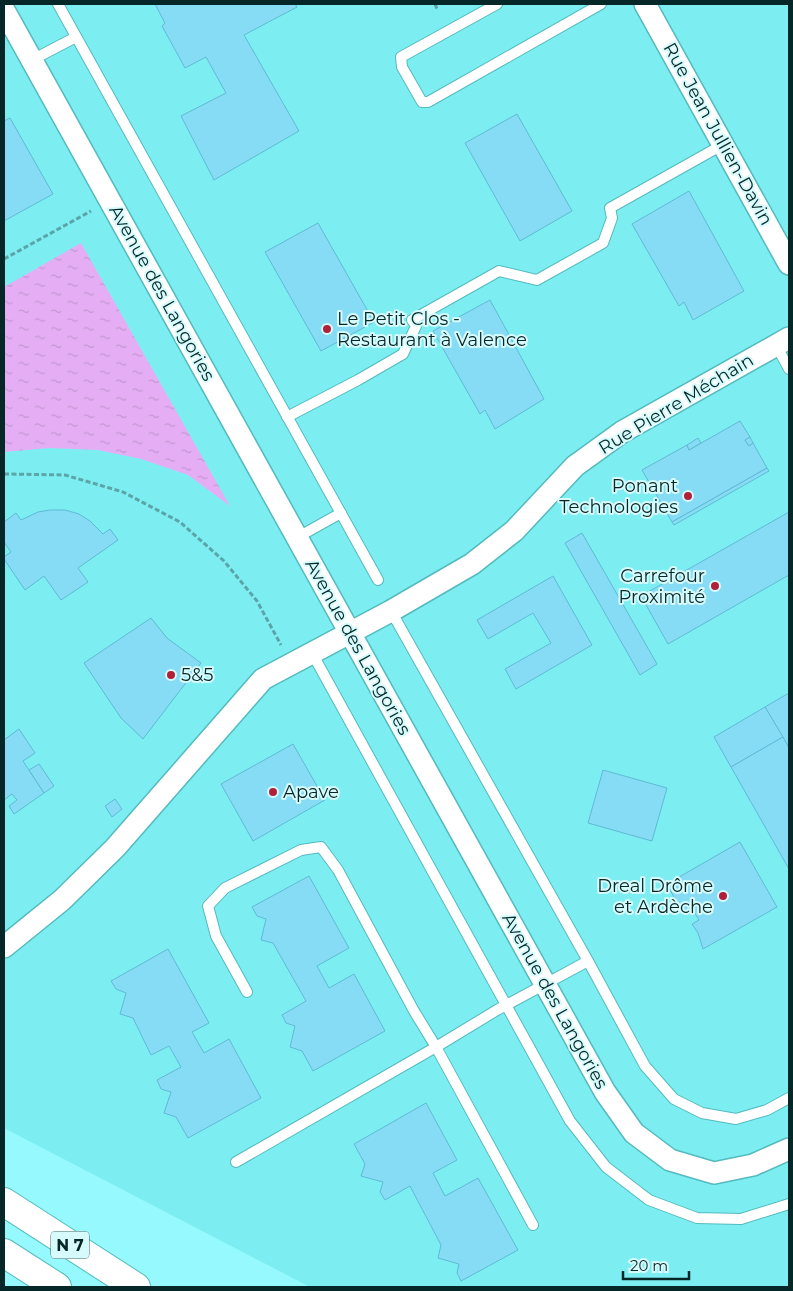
<svg xmlns="http://www.w3.org/2000/svg" width="793" height="1291" viewBox="0 0 793 1291" font-family="Montserrat,sans-serif">
<style>
.built{fill:#7ceef2}
.water{fill:url(#water-ripples)}
.building{fill:#87dcf5;stroke:#5fbad4}
.lines{fill:none;stroke-linecap:round;stroke-linejoin:round}
.service-casing{stroke:#54babe;stroke-width:12}
.minor-casing{stroke:#54babe;stroke-width:24}
.trunk-casing{stroke:#54babe;stroke-width:30}
.path{stroke:#5ba4a7;stroke-width:3;stroke-dasharray:5 2.5;stroke-linecap:butt}
.service{stroke:#fff;stroke-width:10}
.minor{stroke:#fff;stroke-width:21}
.trunk{stroke:#fff;stroke-width:28}
.poi-dot{fill:#b21f38;stroke:#d7fbfc;stroke-width:2}
.labels{text-anchor:middle;stroke-width:4;stroke-linejoin:round;paint-order:stroke}
.shield{fill:#d7fbfc;stroke:#446768;stroke-width:1}
.shield-label{font-size:16px;font-weight:bold;fill:#052728}
.street-label{font-size:18px;fill:#052728;stroke:#d7fbfc}
.poi-label{font-size:18px;fill:#052728;stroke:#d7fbfc;text-anchor:start}
</style>
<defs>
<pattern id="water-ripples" width="26" height="14" patternUnits="userSpaceOnUse" patternTransform="scale(1.25)"><rect width="26" height="14" fill="#e5aef4"/><path d="M2 4q2-2 4 0t4 0M15 11q2-2 4 0t4 0" fill="none" stroke="#c396d1"/></pattern>
</defs>
<rect width="100%" height="100%" fill="#95f9fd"/>
<path class="built" d="M4 4H789V1287H310L4 1128Z"/>
<path class="water" d="M81 243 230 506 188 475 141 459 98 450 49 448 4 452V287Z"/>
<g class="building">
<path d="M155 4H295L297 7 244 35 299 131 214 180 181 116 226 93 206 57 185 68 162 26 165 23Z"/>
<path d="M517 114 572 211 520 241 465 143Z"/>
<path d="M10 118 53 194 4 221V121Z"/>
<path d="M689 191 744 291 693 320 684 302 679 306 632 224Z"/>
<path d="M318 223 374 322 321 351 265 252Z"/>
<path d="M490 300 544 399 495 429 485 410 480 414 433 331Z"/>
<path d="M740 421 750 437 745 440 749 446 753 443 767 468 672 522 642 470 687 445 689 450Z"/>
<path d="M750 437 753 443 749 446 745 440Z"/>
<path d="M698 438 701 443 689 450 687 445Z"/>
<path d="M767 468 769 471 674 525 672 522Z"/>
<path d="M50 510H65L79 514 90 521 103 534 110 529 118 540 78 568 88 582 61 600 44 576 25 590 4 559V557L11 552 4 542V522L16 513 21 520 38 512Z"/>
<path d="M789 512V575L668 644 641 596Z"/>
<path d="M582 533 657 664 640 675 565 543Z"/>
<path d="M553 576 592 645 516 689 505 669 551 643 533 613 488 639 477 620Z"/>
<path d="M151 618 167 638 201 663 143 739 121 718 84 663Z"/>
<path d="M789 693V748L765 707Z"/>
<path d="M765 707 783 737 731 767 714 737Z"/>
<path d="M19 729 35 753 23 761 44 793 14 814 9 806 17 800 12 794 4 800V740Z"/>
<path d="M783 737 789 748V869L731 767Z"/>
<path d="M293 744 325 800 253 841 221 784Z"/>
<path d="M39 764 54 786 44 793 29 770Z"/>
<path d="M603 770 667 788 652 841 588 823Z"/>
<path d="M115 799 122 809 112 817 105 806Z"/>
<path d="M740 842 777 907 703 949 698 933 692 924 699 920 692 909 683 914 667 884Z"/>
<path d="M309 876 349 948 317 966 329 988 354 974 385 1031 313 1071 302 1051 290 1047 295 1026 286 1023 282 1015 306 1001 273 943 261 940 266 919 257 916 252 907Z"/>
<path d="M168 949 209 1023 192 1032 204 1053 229 1039 261 1098 188 1138 176 1117 164 1113 171 1092 161 1089 157 1080 181 1067 169 1046 151 1055 133 1018 120 1014 126 993 116 989 111 981Z"/>
<path d="M426 1103 457 1160 433 1173 445 1196 478 1178 518 1250 461 1281 457 1273 459 1264 438 1258 441 1245 410 1186 385 1200 380 1192 383 1182 361 1176 365 1164 354 1144Z"/>
</g>
<g class="lines">
<defs>
<g id="service">
<path d="M58 4 378 580"/>
<path d="M497 4 401 57 402 67 422 102H428L601 4"/>
<path d="M32 60 76 37"/>
<path d="M776 345 789 369"/>
<path d="M287 417 358 380 403 354 416 326 412 320 499 271 537 280 603 243 612 218 610 208 724 144"/>
<path d="M298 537 341 513"/>
<path d="M391 611 588 961 645 1066 674 1099 702 1113 736 1119 767 1110 789 1098"/>
<path d="M312 653 570 1121 606 1167 649 1200 697 1218 741 1219 789 1204"/>
<path d="M247 992 216 936 208 906 225 888 301 850 321 847 338 870 414 1011 436 1047 533 1225"/>
<path d="M236 1162 436 1047 497 1010 588 961"/>
</g>
<g id="minor">
<path d="M645 4 789 264"/>
<path d="M4 10 605 1092 634 1133 670 1160 714 1173 753 1165 789 1149"/>
<path d="M4 947 62 900 115 848 263 679 391 611 472 564 514 531 575 466 622 432 789 338"/>
</g>
<g id="trunk">
<path d="M4 1202 136 1287"/>
<path d="M4 1253 57 1287"/>
</g>
</defs>
<use href="#service" class="service-casing"/>
<use href="#minor" class="minor-casing"/>
<use href="#trunk" class="trunk-casing"/>
<g class="path">
<path d="M435 4 437 9"/>
<path d="M4 259 91 211"/>
<path d="M4 474 65 475 123 492 180 522 224 561 257 601 281 645"/>
</g>
<use href="#service" class="service"/>
<use href="#minor" class="minor"/>
<use href="#trunk" class="trunk"/>
</g>
<g class="poi-dot">
<circle cx="327" cy="329" r="5"/>
<circle cx="688" cy="496" r="5"/>
<circle cx="715" cy="586" r="5"/>
<circle cx="171" cy="675" r="5"/>
<circle cx="273" cy="792" r="5"/>
<circle cx="723" cy="896" r="5"/>
</g>
<g class="labels">
<rect class="shield" x="51" y="1231.5" width="38" height="27" rx="4"/>
<g class="shield-label">
<text x="70" y="1251">N 7</text>
</g>
<g class="street-label">
<text transform="translate(718 134) rotate(61)" y="6">Rue Jean Jullien-Davin</text>
<text transform="translate(162 293) rotate(61)" y="6">Avenue des Langories</text>
<text transform="translate(676 404) rotate(-31)" y="6">Rue Pierre Méchain</text>
<text transform="translate(358 647) rotate(61)" y="6">Avenue des Langories</text>
<text transform="translate(555 1001) rotate(61)" y="6">Avenue des Langories</text>
</g>
<g class="poi-label">
<text x="337" y="325">Le Petit Clos -<tspan x="337" dy="21">Restaurant à Valence</tspan></text>
<text x="678" y="492" text-anchor="end">Ponant<tspan x="678" dy="21">Technologies</tspan></text>
<text x="705" y="582" text-anchor="end">Carrefour<tspan x="705" dy="21">Proximité</tspan></text>
<text x="181" y="681">5&amp;5</text>
<text x="283" y="798">Apave</text>
<text x="713" y="892" text-anchor="end">Dreal Drôme<tspan x="713" dy="21">et Ardèche</tspan></text>
</g>
</g>
<rect width="793" height="1291" fill="none" stroke="#052728" stroke-width="10"/>
<path d="M623 1271v8h66v-8" fill="none" stroke="#052728" stroke-width="2.5"/>
<text x="630" y="1271" font-size="15" fill="#052728" stroke="#d7fbfc" stroke-width="4" paint-order="stroke">20 m</text>
</svg>
